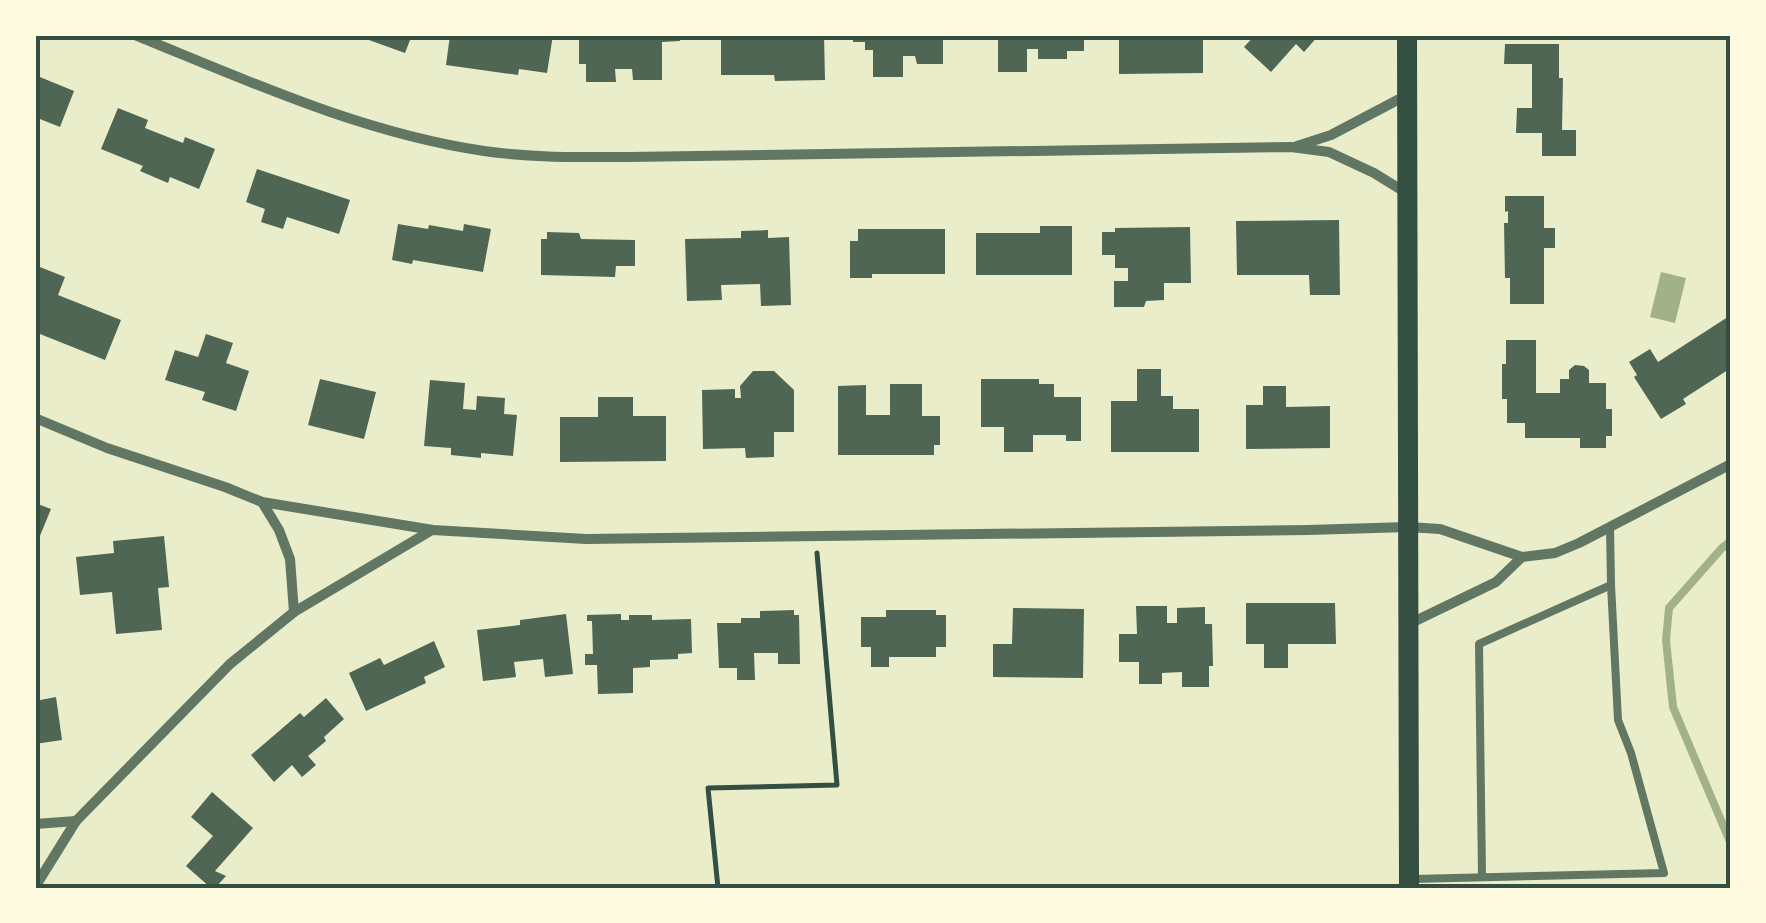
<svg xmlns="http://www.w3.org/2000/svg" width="1766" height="923" viewBox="0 0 1766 923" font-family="'Fira Sans',sans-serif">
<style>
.water{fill:#a3b18a}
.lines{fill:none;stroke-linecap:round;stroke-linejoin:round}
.stream{stroke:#a3b18a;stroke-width:8}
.building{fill:#4f6655}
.path{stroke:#344e41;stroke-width:5}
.service{stroke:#617663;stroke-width:8}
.minor{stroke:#617663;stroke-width:10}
.secondary{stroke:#344e41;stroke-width:20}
.neatline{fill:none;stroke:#344e41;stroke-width:4}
</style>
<rect width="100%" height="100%" fill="#e9edc9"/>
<path class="water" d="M1661 272 1686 278 1675 323 1650 317Z"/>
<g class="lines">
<path class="stream" d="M1731 541 1722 548 1669 608 1666 640 1673 707 1731 844"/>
</g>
<g class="building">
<path d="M355 35H412L405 53Z"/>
<path d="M450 35H553L547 73 519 69 518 75 446 65Z"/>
<path d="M579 35H680V41L662 42V80H633L632 69H615L616 82H586V64H579Z"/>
<path d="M721 35H824L825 80 775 81 774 75H721Z"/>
<path d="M853 35H943V64H917L915 56H903V77H873V50H865V42H853Z"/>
<path d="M998 35H1084V51H1067V59H1038V49H1027V72H998Z"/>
<path d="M1119 35H1203V73L1119 74Z"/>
<path d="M1255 35H1319L1304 52 1296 44 1271 72 1244 47Z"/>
<path d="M1505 44H1559V78H1563L1562 130H1576V156H1542V133H1516L1517 108H1532V64H1504Z"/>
<path d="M35 75 74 91 60 127 35 117Z"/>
<path d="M118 108 148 120 145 128 183 143 185 137 215 149 199 189 170 177 168 183 140 171 143 166 101 149Z"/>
<path d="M257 169 350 200 339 234 287 217 283 229 261 222 265 209 246 202Z"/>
<path d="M1505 196H1544V228H1555V248H1544V304H1510V278H1505L1504 223H1508V211L1505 212Z"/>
<path d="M1339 220 1340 295H1310L1309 275H1237L1236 221Z"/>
<path d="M398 224 428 229 429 225 463 231 464 224 491 229 483 272 413 260 412 264 392 260Z"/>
<path d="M1040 226H1072V275H976V233H1040Z"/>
<path d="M1190 227 1191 283H1164V300L1146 301 1144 307H1114V281H1128V268H1115V255H1102V232H1115V228Z"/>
<path d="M858 229H945V274H872V278H850V241H858Z"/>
<path d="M768 230V238L789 237 791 305 761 306 760 284 721 285 722 300 687 301 685 239 741 238V231Z"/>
<path d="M547 232 579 233 581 239 635 240V266H616L615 277 541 275V239H547Z"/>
<path d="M35 265 65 277 58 295 121 320 105 360 35 332Z"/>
<path d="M1731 315V368L1683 399 1686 404 1661 419 1634 377 1637 375 1629 362 1650 349 1658 362Z"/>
<path d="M206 334 233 343 226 363 249 371 236 411 202 400 205 392 165 380 175 350 198 357Z"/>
<path d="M1506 340H1536V393H1560V379H1569V370L1575 365 1584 366 1589 370V383H1606V409H1612V436H1606V448H1580V438H1525V423H1507V399H1502V364H1506Z"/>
<path d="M1137 369H1161V396H1173V409H1199V452H1111V401H1137Z"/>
<path d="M753 371H774L794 390V432H774V457L746 458 745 448 703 449 702 390 735 389V398H741L740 386Z"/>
<path d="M320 379 376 392 364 439 308 425Z"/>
<path d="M981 379H1039V384H1054V397H1081V441H1066V435H1033V452H1004V427H981Z"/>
<path d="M430 380 465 383 463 409 476 410 477 396 505 398 504 414 517 415 513 456 481 453V458L451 455V448L424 446Z"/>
<path d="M890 384H922V416H940V445H934V455H838V386L866 385V415H890Z"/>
<path d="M1263 386H1286V407L1330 406V448L1246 449V405H1263Z"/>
<path d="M598 397H633V416H666V461L560 462V417H598Z"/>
<path d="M35 503 51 509 35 548Z"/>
<path d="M164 536 169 587 158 588 162 630 116 634 112 592 80 595 76 557 114 553 113 541Z"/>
<path d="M1246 603H1335L1336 644H1288V668H1264V644H1246Z"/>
<path d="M1136 606H1167V623H1177V608L1205 607V624H1212L1213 666H1209V687H1182V672L1162 673V684H1139V662H1119V634H1137Z"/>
<path d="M1013 608 1084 609 1083 678 993 677V644H1012Z"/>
<path d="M794 610V615H799L800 664H778V653H754L755 680H737V668H719L717 623H741V618H760V611Z"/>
<path d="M886 610H936V615H946V647H936V657H889V667H871V647H861V617H886Z"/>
<path d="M566 614 573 674 545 677 543 659 514 662 516 677 483 681 477 630 520 625V620Z"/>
<path d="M621 614V620H629V615H652V620L691 619 692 653 678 654V659L650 660V667L633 668V693L598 694 597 665H585V654H593L592 621H587V615Z"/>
<path d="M434 641 445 667 424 677 426 683 366 711 349 673 380 658 384 665Z"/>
<path d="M56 697 62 740 35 744V701Z"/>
<path d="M326 698 344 719 324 737 326 741 308 756 316 765 302 777 292 765 274 782 251 755 300 713 304 717Z"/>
<path d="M212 792 253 828 215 871 226 876 215 888H211L186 866 213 836 191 817Z"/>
</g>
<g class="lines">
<path class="path" d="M718 888 708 788 837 785 817 553"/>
<g class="service">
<path d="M1482 876 1479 644 1611 585 1610 527"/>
<path d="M1413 879 1664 873 1631 753 1618 720 1611 585"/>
</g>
<g class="minor">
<path d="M135 35C248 81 362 133 484 151 532 158 581 157 629 157L1291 147 1329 152 1374 173 1408 194"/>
<path d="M1297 146 1331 135 1407 95"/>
<path d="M35 418 107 448 225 487 262 502 433 530 586 539 1308 530 1408 527 1440 529 1522 557 1555 553 1579 543 1731 464"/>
<path d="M262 502 279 530 290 559 294 612"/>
<path d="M1409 624 1496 582 1522 557"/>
<path d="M35 824 76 821"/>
<path d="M35 887 76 821 230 664 294 612 432 530"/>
</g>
<path class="secondary" d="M1407 35 1409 888"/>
</g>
<rect width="1766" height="923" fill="none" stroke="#fefae0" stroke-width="75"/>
<rect x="38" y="38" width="1690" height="848" class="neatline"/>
</svg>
